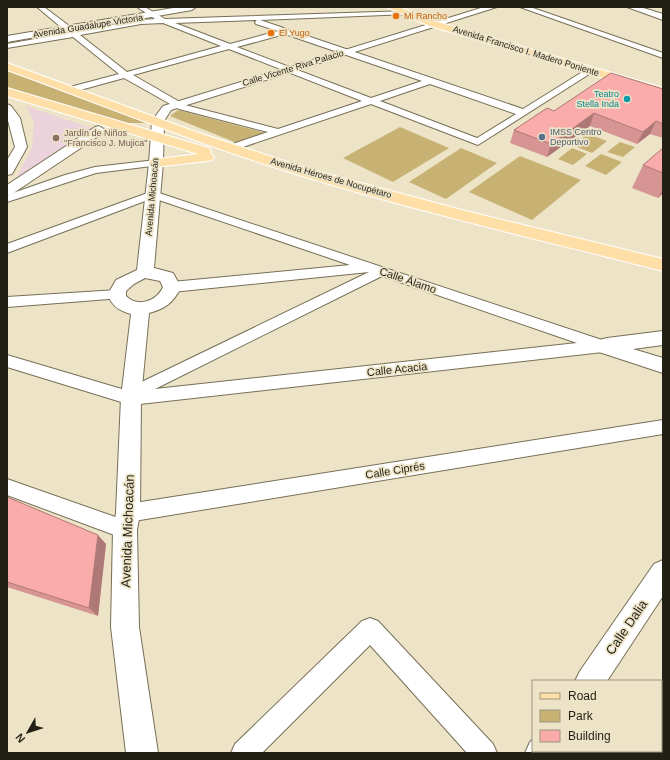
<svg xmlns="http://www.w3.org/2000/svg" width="670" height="760" viewBox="0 0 670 760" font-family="Helvetica,sans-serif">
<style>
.education{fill:#ecd2db}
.green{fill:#c7b274}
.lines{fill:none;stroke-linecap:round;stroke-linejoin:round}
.minor-casing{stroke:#776f56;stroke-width:2}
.tertiary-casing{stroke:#776f56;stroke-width:2}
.primary-casing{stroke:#fff;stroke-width:2}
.minor{fill:#fff;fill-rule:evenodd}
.tertiary{fill:#fff;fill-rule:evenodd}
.primary{fill:#fedfa7;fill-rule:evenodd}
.wall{fill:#d69492}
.shaded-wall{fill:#ae7877}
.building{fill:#f9acaa;stroke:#ae7877}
.food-dot{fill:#e8710a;stroke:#ede4c8;stroke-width:1.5}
.culture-dot{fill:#0f9aa8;stroke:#ede4c8;stroke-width:1.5}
.service-dot{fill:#5c6f8a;stroke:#ede4c8;stroke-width:1.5}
.education-dot{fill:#8d6e63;stroke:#ede4c8;stroke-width:1.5}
.labels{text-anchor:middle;stroke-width:3.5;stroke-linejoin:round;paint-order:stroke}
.far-food-label{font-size:9px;fill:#c56008;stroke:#ede4c8;text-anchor:start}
.far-street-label{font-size:9px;fill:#221f15;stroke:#ede4c8}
.far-culture-label{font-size:9px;fill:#0d838f;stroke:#ede4c8;text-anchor:end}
.far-service-label{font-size:9px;fill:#4e5e75;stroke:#ede4c8;text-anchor:start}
.far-education-label{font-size:9px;fill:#785e54;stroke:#ede4c8;text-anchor:start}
.street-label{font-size:11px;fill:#221f15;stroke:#ede4c8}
.near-street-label{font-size:13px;fill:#221f15;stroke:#ede4c8}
</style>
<rect width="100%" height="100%" fill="#ede4c8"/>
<path class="education" d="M26 106 94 129 16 179 32 147 34 122Z"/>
<g class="green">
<path d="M7 69 150 123H124L7 87Z"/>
<path d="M178 110 265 133 237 143 170 116Z"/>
<path d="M400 127 449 148 393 182 343 158Z"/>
<path d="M588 134 607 141 592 153 572 145Z"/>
<path d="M620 142 635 147 623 157 607 152Z"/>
<path d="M461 148 497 163 446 199 409 182Z"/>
<path d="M572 148 587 154 573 165 558 159Z"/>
<path d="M601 154 622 162 606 175 585 166Z"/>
<path d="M520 156 581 180 532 220 469 192Z"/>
</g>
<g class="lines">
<defs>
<g id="minor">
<path d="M37 7H44L76 31 141 20 155 19 137 7H145L165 19 408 11 410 12V14L260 20 523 109 587 69 590 68 594 71 478 145 371 104 231 151 226 148 227 146 268 132 179 109 124 78 73 92 70 91V87L119 74 73 37 7 48V44L68 33ZM257 20 255 22 256 24 278 31 230 44 175 23ZM163 23 221 46 127 72 80 35 141 24ZM285 34 422 81 371 98 237 47ZM229 49 362 101 278 129 185 105 133 75ZM430 84 516 114 477 138 380 101Z"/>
<path d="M520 7H530L663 53V58Z"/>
<path d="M156 160 161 163 160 165 96 173 7 202V195L65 175 95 167Z"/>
<path d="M153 191 608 342 611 346 608 350 603 352 131 405 7 367V355L125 390 369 272 172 292 167 290 165 287 167 284 172 282 350 265 153 198 7 253V244ZM382 276 577 343 155 389Z"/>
<path d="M117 290 122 292 124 295 122 298 7 307V297Z"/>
<path d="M663 420V434L128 522 132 523 135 530 132 537 125 539 7 495V479L121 519 118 513 121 507 128 504Z"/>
<path d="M370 618 378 621 493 744 497 753H467L370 645 262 753H231L235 744 362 621Z"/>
</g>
<g id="tertiary">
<path d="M179 7H196L192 10 7 42V36Z"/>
<path d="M484 7H497L171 110 164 121 163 163 154 268 173 273 181 287C174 302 165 309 149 313L141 398 140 513 137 530 139 627 158 753H126L111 627 113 530 116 513 121 398 131 314C120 311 111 306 108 294L116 280 137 270 149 163 152 121 163 106ZM145 278 160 281 163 287C157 301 138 308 126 296V291L134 284Z"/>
<path d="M627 7H640L663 14V20Z"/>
<path d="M7 104 11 106 20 118 27 147 12 174 7 175V160L15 147 7 117Z"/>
<path d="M99 126 105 130 103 133 12 194 7 195V185L95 127Z"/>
<path d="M663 331V345L633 349 663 358V373L596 351 594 346 596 341 607 338Z"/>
<path d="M663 560V596L607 681H575L580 671 654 564Z"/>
<path d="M533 739V751H559L558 753H525L530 742Z"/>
</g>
<g id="primary">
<path d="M386 7H399L438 22 663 88V96L430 26Z"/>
<path d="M7 63 196 132 309 169 462 210 663 259V271C542 240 419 212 299 175 200 145 104 105 7 70Z"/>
<path d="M7 88 209 148 211 151 210 153 214 157 212 160 207 161 156 167 151 166 149 163 151 160 198 154 7 96Z"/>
</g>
</defs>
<use href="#minor" class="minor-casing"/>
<use href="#tertiary" class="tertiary-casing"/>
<use href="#primary" class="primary-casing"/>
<use href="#minor" class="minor"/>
<use href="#tertiary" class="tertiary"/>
<use href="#primary" class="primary"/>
</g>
<g class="wall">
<path d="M663 89V138L650 134 637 144 590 126 547 157 510 143 514 130 554 111Z"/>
<path d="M663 148V193L658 198 632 188 643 165Z"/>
<path d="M7 497 106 544 98 616 7 587Z"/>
</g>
<g class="shaded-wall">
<path d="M594 113 590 126 547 157 551 144Z"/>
<path d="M656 121 650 134 637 144 643 132Z"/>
<path d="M663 188V193L658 198Z"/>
<path d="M98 535 106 544 98 616 89 608Z"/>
</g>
<g class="building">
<path d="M611 73 663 89V124L656 121 643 132 594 113 551 144 514 130 547 108 554 111Z"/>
<path d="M663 148V173L643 165Z"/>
<path d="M7 497 98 535 89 608 7 582Z"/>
</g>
<g class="food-dot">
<circle cx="396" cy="16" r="4"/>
<circle cx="271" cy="33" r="4"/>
</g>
<circle class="culture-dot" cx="627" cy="99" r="4"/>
<circle class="service-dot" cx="542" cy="137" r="4"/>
<circle class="education-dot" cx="56" cy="138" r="4"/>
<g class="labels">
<g class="far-food-label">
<text x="404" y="19">Mi Rancho</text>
<text x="279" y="36">El Yugo</text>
</g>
<g class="far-street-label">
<text transform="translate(88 26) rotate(-9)" y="3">Avenida Guadalupe Victoria</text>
<text transform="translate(526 51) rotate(17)" y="3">Avenida Francisco I. Madero Poniente</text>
<text transform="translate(293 68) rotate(-17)" y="3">Calle Vicente Riva Palacio</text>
<text transform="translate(331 178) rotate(16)" y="3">Avenida Héroes de Nocupétaro</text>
<text transform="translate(152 197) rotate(-85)" y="3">Avenida Michoacán</text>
</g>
<g class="far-culture-label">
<text x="619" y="97">Teatro<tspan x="619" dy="10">Stella Inda</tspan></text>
</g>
<g class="far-service-label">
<text x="550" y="135">IMSS Centro<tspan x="550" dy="10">Deportivo</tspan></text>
</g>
<g class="far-education-label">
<text x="64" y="136">Jardín de Niños<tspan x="64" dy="10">"Francisco J. Mujica"</tspan></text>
</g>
<g class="street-label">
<text transform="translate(408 280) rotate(19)" y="4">Calle Álamo</text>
<text transform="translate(397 369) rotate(-6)" y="4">Calle Acacia</text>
<text transform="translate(395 470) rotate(-9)" y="4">Calle Ciprés</text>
</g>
<g class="near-street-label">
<text transform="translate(127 531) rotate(-88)" y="5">Avenida Michoacán</text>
<text transform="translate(626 627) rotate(-56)" y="5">Calle Dalia</text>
</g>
</g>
<rect width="670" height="760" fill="none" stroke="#221f15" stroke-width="16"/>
<rect x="532" y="680" width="130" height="72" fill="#ede4c8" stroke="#9c9580"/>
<rect x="540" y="693" width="20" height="6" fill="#fedfa7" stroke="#9c9580"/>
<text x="568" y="700" font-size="12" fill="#221f15">Road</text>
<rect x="540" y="710" width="20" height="12" fill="#c7b274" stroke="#9c9580"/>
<text x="568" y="720" font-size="12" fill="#221f15">Park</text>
<rect x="540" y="730" width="20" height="12" fill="#f9acaa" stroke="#9c9580"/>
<text x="568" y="740" font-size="12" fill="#221f15">Building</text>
<g transform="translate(28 732) rotate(231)" stroke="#ede4c8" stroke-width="3" paint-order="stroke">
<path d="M0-3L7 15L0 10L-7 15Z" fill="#221f15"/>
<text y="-6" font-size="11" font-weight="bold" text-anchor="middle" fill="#221f15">N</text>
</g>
</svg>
